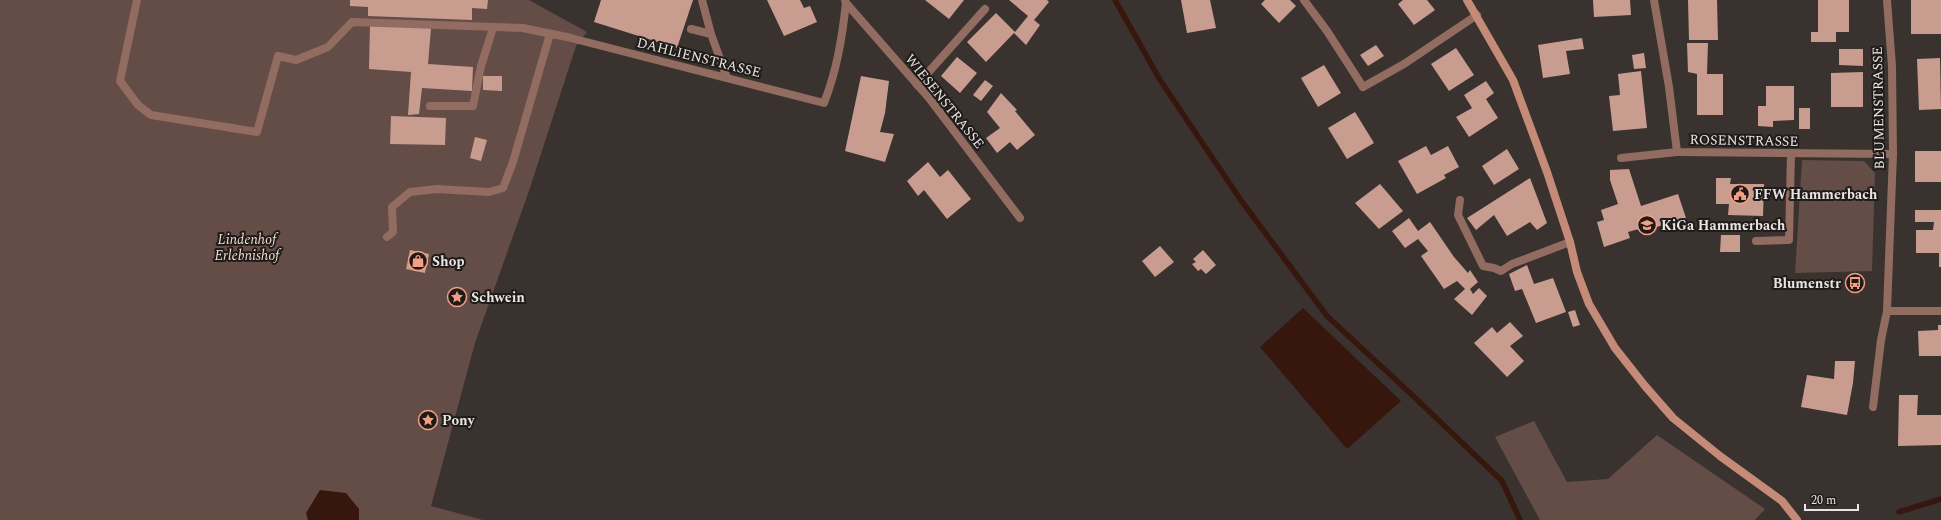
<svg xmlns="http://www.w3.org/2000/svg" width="1941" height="520" viewBox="0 0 1941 520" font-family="Spectral,serif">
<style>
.green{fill:#634d46}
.water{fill:#37170d}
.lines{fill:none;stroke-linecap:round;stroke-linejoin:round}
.stream{stroke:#37170d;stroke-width:5.5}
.building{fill:#c89d90}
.lane{stroke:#926c60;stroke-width:8}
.street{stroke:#926c60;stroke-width:8}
.secondary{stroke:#c68b78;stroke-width:8}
.labels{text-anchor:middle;stroke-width:4;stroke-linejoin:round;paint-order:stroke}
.street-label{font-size:14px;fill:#e9e4e2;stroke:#1e1b19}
.poi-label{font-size:14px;font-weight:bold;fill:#e9e4e2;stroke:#1e1b19;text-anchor:start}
.park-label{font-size:14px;font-style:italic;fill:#f6dad1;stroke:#1e1b19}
</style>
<rect width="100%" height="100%" fill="#39322f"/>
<g class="green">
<path d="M0 0H529L587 32 576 46 529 191 475 343 431 506 483 520H0Z"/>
<path d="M1802 160 1864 161 1875 173 1872 271 1795 273Z"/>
<path d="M1534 421 1567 482 1608 479 1657 435 1765 509 1755 520H1540L1495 437Z"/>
</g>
<g class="water">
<path d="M1303 308 1401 401 1347 449 1260 347Z"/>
<path d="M320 490 346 493 359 509V520H308L306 513Z"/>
</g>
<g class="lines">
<g class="stream">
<path d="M1115 0 1160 80 1240 199 1327 316 1410 393 1502 481 1520 520"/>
<path d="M1899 512 1941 499"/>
</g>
</g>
<g class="building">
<path d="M350 0H488L487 9 472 8V20L368 16V7L350 6Z"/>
<path d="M601 0H693L677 48 594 22Z"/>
<path d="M767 0H800L804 8 810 6 817 22 784 36Z"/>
<path d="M925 0H964L949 19Z"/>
<path d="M1009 0H1047L1049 2 1034 20 1040 25 1026 45 1014 33 986 62 967 42 996 13 1015 32 1028 16Z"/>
<path d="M1181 0H1210L1216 28 1187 33Z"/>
<path d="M1265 0H1290L1296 6 1279 23 1261 4Z"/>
<path d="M1403 0H1427L1435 10 1414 25 1398 4Z"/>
<path d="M1593 0H1630L1631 15 1594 17Z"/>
<path d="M1688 0H1717L1718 40H1689Z"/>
<path d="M1818 0H1849V32H1836V42H1811V32H1818Z"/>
<rect x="1911" y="0" width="30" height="34"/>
<path d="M370 25 431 28 428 64 473 67 472 91 422 88 419 114 408 115 411 72 369 69Z"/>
<path d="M1582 38 1584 49 1566 51 1570 74 1543 78 1538 45Z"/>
<path d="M1687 43H1708L1707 74H1723V115H1697V74L1688 72Z"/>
<path d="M1376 45 1384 56 1368 66 1360 55Z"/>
<path d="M1456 48 1474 75 1449 91 1431 64Z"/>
<path d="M1839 49H1863V66L1839 65Z"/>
<path d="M1644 53 1646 68 1634 69 1632 55Z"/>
<path d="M957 57 977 73 960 93 941 76Z"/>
<path d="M1940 58 1941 109 1919 110 1917 59Z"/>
<path d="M1324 65 1341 93 1318 107 1301 78Z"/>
<path d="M1641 71 1647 128 1613 131 1609 96 1620 95 1618 74Z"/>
<path d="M1863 72V107H1831V73Z"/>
<path d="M483 76H502V91L483 90Z"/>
<path d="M861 76 889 81 885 113 880 132 894 134 885 162 845 151Z"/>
<path d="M985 80 993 86 981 101 973 95Z"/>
<path d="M1486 81 1494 93 1486 99 1498 118 1469 137 1456 117 1472 108 1464 95Z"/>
<path d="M1766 86H1794V120L1773 121V127L1758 126V106H1766Z"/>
<path d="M1001 93 1017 110 1015 111 1035 135 1017 150 1010 142 997 153 986 138 1000 128 987 112Z"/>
<rect x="1799" y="108" width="11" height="21"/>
<path d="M1355 112 1374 143 1347 159 1328 128Z"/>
<path d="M391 116 446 118 445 145 390 144Z"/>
<path d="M475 137 487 140 481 161 470 158Z"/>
<path d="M1426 146 1431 155 1448 146 1459 167 1444 175 1446 178 1417 194 1398 161Z"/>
<path d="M1507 149 1519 169 1494 185 1482 166Z"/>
<rect x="1915" y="151" width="26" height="31"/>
<path d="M928 162 940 177 948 170 971 199 947 219 924 190 918 196 907 181Z"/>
<path d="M1629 169 1641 206 1678 194 1686 218 1647 230 1646 227 1628 232 1630 238 1604 247 1597 222 1604 220 1601 210 1618 204 1610 180V170Z"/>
<path d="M1530 178 1547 223 1537 230 1530 222 1507 236 1494 215 1476 230 1467 218Z"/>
<path d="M1716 178H1731L1730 184H1764L1763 216 1728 215 1729 204H1716Z"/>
<path d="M1380 184 1403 211 1379 229 1355 203Z"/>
<path d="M1915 210H1941V267H1939V253H1916V230H1933L1934 222H1915Z"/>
<path d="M1409 218 1418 231 1430 222 1454 257 1468 273 1470 270 1478 282 1470 289 1473 294 1479 288 1487 296 1472 315 1454 299 1465 289 1457 281 1444 289 1421 256 1428 251 1418 239 1405 248 1392 231Z"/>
<path d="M1721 235H1740V252H1720Z"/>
<path d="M1160 246 1174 262 1155 277 1142 261Z"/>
<path d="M410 250 429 254 425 273 406 269Z"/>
<path d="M1203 250 1216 265 1206 274 1201 269 1198 271 1192 264 1196 262 1193 259Z"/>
<path d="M1527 265 1534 284 1553 278 1566 312 1536 323 1522 289 1515 291 1509 274Z"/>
<path d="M1575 310 1580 325 1573 327 1568 312Z"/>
<path d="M1510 322 1523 336 1510 346 1524 361 1507 377 1474 343 1492 327 1497 333Z"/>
<path d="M1938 325H1941V356H1919L1918 331 1938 330Z"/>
<path d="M1835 361H1855L1853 383 1847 415 1801 407 1807 375 1834 379Z"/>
<path d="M1899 395H1918L1917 415H1941V445L1898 446Z"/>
</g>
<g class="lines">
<g class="lane">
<path d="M137 0 120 81 138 105 151 115 257 132 278 56 296 60 328 47 352 22 523 28 552 34"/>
<path d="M1304 0 1327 31 1363 87"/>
<path d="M691 29 711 34 702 0"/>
<path d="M711 34 727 78"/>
<path d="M917 85 985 9"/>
<path d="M430 106H473L481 66 493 28"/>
<path d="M1621 158 1677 152"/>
<path d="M387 237 393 232 392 207 410 192 437 189 489 192 503 188 513 162 549 37 552 34 567 37"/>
<path d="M1756 241 1789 240 1791 153"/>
<path d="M1873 407 1881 340 1887 311"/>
</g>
<g class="street">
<path d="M1654 0 1669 87 1677 152 1893 154"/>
<path d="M1887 0 1892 66 1893 154 1887 311H1941"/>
<path d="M846 3 929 98 1020 218"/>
<path d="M567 37 824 103C837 70 842 38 846 3L845 0"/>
<path d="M1363 87 1404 64 1477 15"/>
<path d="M1460 200 1458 215 1483 266 1494 268 1501 271 1512 264 1570 242"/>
</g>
<path class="secondary" d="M1467 0 1513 80 1547 172 1570 242 1577 272 1589 304 1615 348 1645 386 1673 418 1720 456 1782 501 1797 520"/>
</g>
<defs>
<symbol id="civic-ring" viewBox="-11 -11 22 22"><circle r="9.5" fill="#1e1b19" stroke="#f39f85" stroke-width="1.5"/><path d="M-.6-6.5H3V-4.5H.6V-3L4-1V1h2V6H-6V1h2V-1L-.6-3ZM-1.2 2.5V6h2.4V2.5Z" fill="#f39f85"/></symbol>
<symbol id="school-ring" viewBox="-11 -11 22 22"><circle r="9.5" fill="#1e1b19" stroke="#f39f85" stroke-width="1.5"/><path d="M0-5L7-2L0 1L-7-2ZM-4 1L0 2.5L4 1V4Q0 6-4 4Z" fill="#f39f85"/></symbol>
<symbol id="shop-ring" viewBox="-11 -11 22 22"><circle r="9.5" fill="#1e1b19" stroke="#f39f85" stroke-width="1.5"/><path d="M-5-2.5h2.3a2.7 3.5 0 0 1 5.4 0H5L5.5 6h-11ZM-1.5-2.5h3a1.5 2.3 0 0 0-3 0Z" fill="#f39f85"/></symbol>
<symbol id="bus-ring" viewBox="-11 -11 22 22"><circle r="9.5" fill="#1e1b19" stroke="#f39f85" stroke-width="1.5"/><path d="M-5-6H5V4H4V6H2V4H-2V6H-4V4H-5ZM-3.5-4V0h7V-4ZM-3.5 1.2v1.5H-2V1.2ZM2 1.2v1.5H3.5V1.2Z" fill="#f39f85"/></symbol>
<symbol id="sight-ring" viewBox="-11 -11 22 22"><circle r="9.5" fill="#1e1b19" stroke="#f39f85" stroke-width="1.5"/><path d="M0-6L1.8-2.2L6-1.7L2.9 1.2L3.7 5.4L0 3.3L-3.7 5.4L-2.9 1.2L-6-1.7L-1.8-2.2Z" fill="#f39f85"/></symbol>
</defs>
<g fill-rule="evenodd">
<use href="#civic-ring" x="1729" y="183" width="22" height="22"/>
<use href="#school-ring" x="1636" y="214" width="22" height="22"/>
<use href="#shop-ring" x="407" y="250" width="22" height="22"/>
<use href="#bus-ring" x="1844" y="272" width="22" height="22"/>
<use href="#sight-ring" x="446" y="286" width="22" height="22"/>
<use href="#sight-ring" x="417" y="409" width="22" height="22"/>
</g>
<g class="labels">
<g class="street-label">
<text transform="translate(699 57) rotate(14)" y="5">DAHLIENSTRASSE</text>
<text transform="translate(945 101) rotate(51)" y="5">WIESENSTRASSE</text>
<text transform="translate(1878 108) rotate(-91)" y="5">BLUMENSTRASSE</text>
<text transform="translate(1744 140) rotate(1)" y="5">ROSENSTRASSE</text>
</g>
<g class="poi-label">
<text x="1754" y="199">FFW Hammerbach</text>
<text x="1661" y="230">KiGa Hammerbach</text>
<text x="432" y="266">Shop</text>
<text x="1841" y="288" text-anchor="end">Blumenstr</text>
<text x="471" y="302">Schwein</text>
<text x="442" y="425">Pony</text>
</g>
<g class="park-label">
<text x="247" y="244">Lindenhof<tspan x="247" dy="16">Erlebnishof</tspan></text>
</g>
</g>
<path d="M1805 504v6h53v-6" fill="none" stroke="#e9e4e2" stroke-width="2"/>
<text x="1811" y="504" font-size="12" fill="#e9e4e2" stroke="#1e1b19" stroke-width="3" paint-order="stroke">20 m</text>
</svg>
